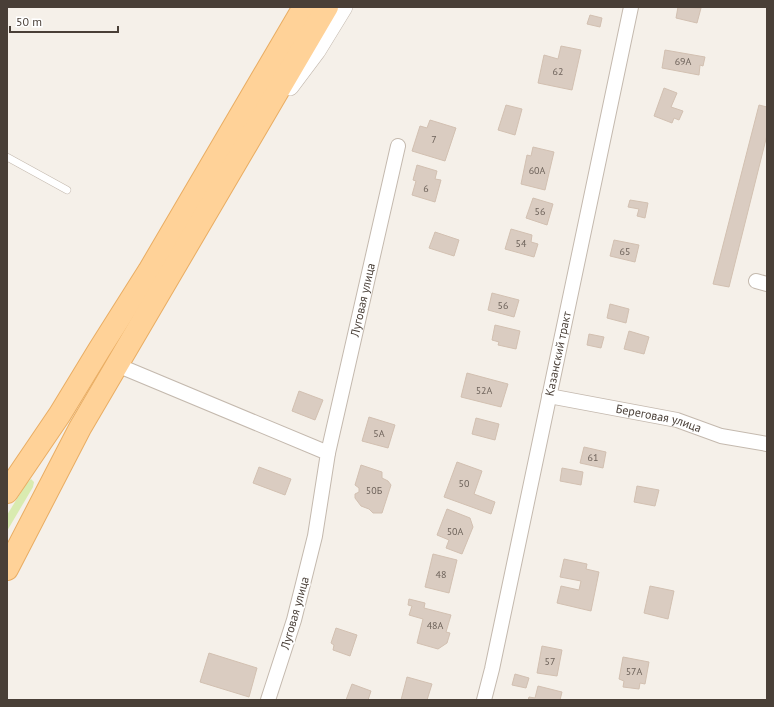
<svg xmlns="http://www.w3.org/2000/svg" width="774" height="707" viewBox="0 0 774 707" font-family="'PT Sans',sans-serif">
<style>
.green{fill:#d9ebb0}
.building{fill:#daccc1;stroke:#d2c0b1}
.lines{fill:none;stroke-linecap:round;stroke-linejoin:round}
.service-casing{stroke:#c4b9ae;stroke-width:8}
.minor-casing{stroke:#c4b9ae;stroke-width:16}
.tertiary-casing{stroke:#c4b9ae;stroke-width:18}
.primary-casing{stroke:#e9ad63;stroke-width:24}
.service{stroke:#fff;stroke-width:7}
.minor{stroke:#fff;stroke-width:14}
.tertiary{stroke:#fff;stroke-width:17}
.primary{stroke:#ffd298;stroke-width:22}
.labels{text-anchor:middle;stroke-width:3.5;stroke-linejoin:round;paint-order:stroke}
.number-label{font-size:10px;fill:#6d625a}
.street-label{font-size:12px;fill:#493f37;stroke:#fff}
</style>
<rect width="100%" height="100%" fill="#f5f0e9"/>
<path class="green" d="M31 479 34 482 33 487 7 531V515L26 484Z"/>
<g class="building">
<path d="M678 7 701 8 697 23 676 18Z"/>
<path d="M590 15 602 18 600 27 587 24Z"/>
<path d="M561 46 581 50 572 90 538 83 544 55 558 59Z"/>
<path d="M665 50 705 57 703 66 700 65 699 75 662 68Z"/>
<path d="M664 88 677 93 671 107 683 111 679 120 674 118 672 123 654 116Z"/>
<path d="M506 105 522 109 515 135 498 130Z"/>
<path d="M759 105 767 107V135L729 287 713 284Z"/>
<path d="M430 120 456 128 445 161 412 151 420 126 427 128Z"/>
<path d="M533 147 554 152 545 190 521 184 527 155 531 156Z"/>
<path d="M417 165 437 171 435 179 441 180 435 202 412 195 416 181 413 180Z"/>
<path d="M533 198 553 204 547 225 526 218Z"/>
<path d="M630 200 648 203 645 218 637 216 639 209 628 207Z"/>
<path d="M511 229 532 235 531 242 538 244 534 257 505 249Z"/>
<path d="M435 232 459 240 454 256 429 248Z"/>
<path d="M614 240 639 245 635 262 610 256Z"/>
<path d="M492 293 519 300 514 317 488 310Z"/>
<path d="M610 304 629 309 626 323 607 318Z"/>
<path d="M495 325 520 331 516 349 498 345 499 342 492 340Z"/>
<path d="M629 331 649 337 644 354 624 349Z"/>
<path d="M589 334 604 337 601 348 587 345Z"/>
<path d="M467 373 508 384 501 407 461 397Z"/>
<path d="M299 391 323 400 315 420 292 411Z"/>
<path d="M369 417 395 425 388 448 362 441Z"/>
<path d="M476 418 499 424 495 440 472 434Z"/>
<path d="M584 447 606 452 603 468 580 463Z"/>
<path d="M457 462 482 471 474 494 495 502 491 514 444 497Z"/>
<path d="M361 465 382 472V478L388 481 391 485 382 513H373L369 509 361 506 355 498V494L359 492V488L355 485Z"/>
<path d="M259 467 291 479 285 495 253 483Z"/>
<path d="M562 468 583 472 581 485 560 481Z"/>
<path d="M637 486 659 490 655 506 634 502Z"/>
<path d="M447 509 470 518 473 527 462 554 446 548 449 540 437 535Z"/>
<path d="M433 554 457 560 449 593 425 587Z"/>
<path d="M564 559 587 564 586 569 599 572 591 611 557 603 561 586 579 590 581 581 560 577Z"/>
<path d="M650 586 674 591 668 619 644 613Z"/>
<path d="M409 599 425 603 424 608 451 615 446 632 450 633 447 643 438 649 417 643 423 619 409 615 412 606 408 605Z"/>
<path d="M336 628 357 635 350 656 333 650 334 645 331 643Z"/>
<path d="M542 646 562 650 557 676 537 673Z"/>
<path d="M209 653 257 668 249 697 200 682Z"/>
<path d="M623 657 649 662 645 684 640 683 639 689 623 687 624 681 619 679Z"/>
<path d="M515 674 529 678 526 688 512 685Z"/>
<path d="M407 677 432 684 427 700H401Z"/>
<path d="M352 684 371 691 368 700H346Z"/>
<path d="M538 686 562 692 560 700H528L529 697 535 698Z"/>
</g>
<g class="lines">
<defs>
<path id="service" d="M7 157 67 190"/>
<g id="minor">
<path d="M756 281 767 284"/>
<path d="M117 365 328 453 315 536 294 620 268 700"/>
<path id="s1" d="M549 396 677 420 721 436 767 444"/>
<path id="s2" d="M328 453 398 146"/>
<path id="s3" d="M484 700 492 669 631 7"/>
</g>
<path id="tertiary" d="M290 87 317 51 344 7"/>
<g id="primary">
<path d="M7 492 60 414 99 350 149 271 304 7"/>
<path d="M7 569 80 428 327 7"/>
</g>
</defs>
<use href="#service" class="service-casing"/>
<use href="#minor" class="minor-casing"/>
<use href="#tertiary" class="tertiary-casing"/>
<use href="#primary" class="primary-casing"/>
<use href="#service" class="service"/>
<use href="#minor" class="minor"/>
<use href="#tertiary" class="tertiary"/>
<use href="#primary" class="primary"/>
</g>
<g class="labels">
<g class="number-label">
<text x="683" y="65">69А</text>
<text x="558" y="75">62</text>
<text x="434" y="143">7</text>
<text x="537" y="174">60А</text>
<text x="426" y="192">6</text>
<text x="540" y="215">56</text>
<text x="521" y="247">54</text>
<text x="625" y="255">65</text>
<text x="503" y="309">56</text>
<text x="484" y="394">52А</text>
<text x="379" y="437">5А</text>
<text x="593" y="461">61</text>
<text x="464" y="487">50</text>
<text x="374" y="494">50Б</text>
<text x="455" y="535">50А</text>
<text x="441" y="578">48</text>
<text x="435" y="629">48А</text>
<text x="550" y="665">57</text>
<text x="634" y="675">57А</text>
</g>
<g class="street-label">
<text dy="4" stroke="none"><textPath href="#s2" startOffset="157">Луговая улица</textPath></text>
<text dy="4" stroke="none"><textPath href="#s3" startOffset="354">Казанский тракт</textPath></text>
<text dy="4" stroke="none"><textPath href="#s1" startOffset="112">Береговая улица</textPath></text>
<text transform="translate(295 613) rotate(-74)" y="4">Луговая улица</text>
</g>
</g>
<rect width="774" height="707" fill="none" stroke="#493f37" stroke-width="16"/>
<path d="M10 26v6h108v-6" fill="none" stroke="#493f37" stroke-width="2"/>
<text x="16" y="26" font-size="12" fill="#493f37" stroke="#ffffff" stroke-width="3" paint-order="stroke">50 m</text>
</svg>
